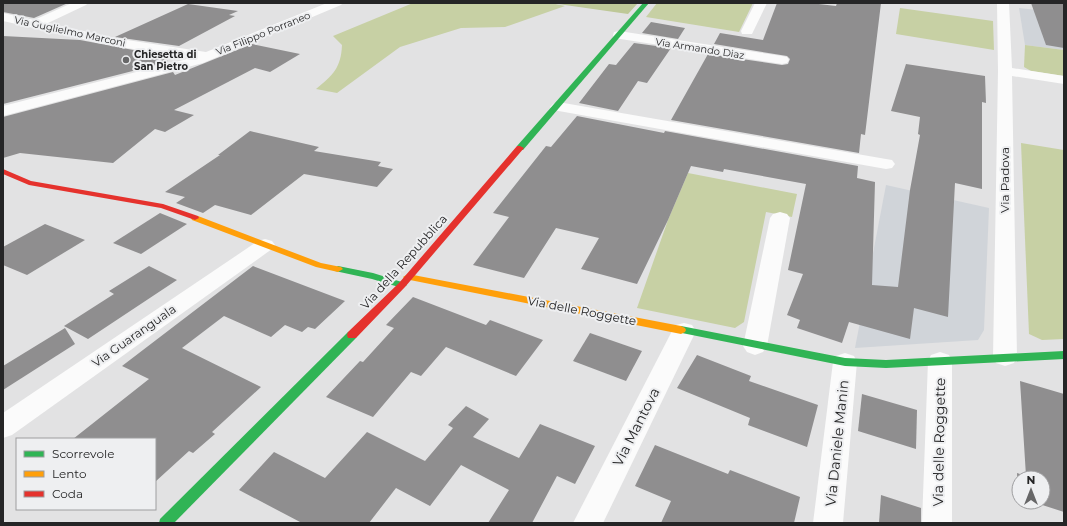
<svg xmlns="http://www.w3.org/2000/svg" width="1067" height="526" viewBox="0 0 1067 526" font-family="Montserrat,sans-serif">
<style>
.built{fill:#d0d4d9}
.green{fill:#c7d0a4}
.forest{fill:#bec898}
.building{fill:#8f8e8f}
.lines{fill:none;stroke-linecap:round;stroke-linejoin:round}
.street{fill:#fbfbfb;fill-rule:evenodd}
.fast{fill:#30b455;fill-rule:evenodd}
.slow{fill:#ff9f0a;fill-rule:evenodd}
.jam{fill:#e5322d;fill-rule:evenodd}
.poi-dot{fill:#676768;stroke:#eeeff1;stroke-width:1.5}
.labels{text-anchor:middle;stroke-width:4;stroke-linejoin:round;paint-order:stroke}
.far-street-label{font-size:10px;fill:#252526;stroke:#eeeff1}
.far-poi-label{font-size:10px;font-weight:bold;fill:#252526;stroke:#eeeff1;text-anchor:start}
.street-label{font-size:12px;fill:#252526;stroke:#eeeff1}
.near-street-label{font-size:14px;fill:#252526;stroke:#eeeff1}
</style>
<rect width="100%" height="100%" fill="#e2e2e3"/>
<g class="built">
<path d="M1019 8 1064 13V50L1025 45Z"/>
<path d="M886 185 989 208 984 330 978 340 855 348Z"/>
</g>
<g class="green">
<path d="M413 3H551L565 6 505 27 461 28 400 47 337 93 316 89C333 75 341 68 342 45L333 36Z"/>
<path d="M657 3H753L739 32 646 17Z"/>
<path d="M900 8 993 21 994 50 896 34Z"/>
<path d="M1025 45 1064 50V76L1031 71 1024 67Z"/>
<path d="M1021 143 1064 150V339L1042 340 1029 334Z"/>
<path d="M688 173 797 194 792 217 766 212 744 322 735 328 637 308 668 220Z"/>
</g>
<path class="forest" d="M551 3H638L628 14Z"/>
<g class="building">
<path d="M3 3H68L34 18 3 12Z"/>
<path d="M777 3H810L836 6 837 3H881L865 135 861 134 859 153 671 120 708 54 782 65 788 64 790 59 787 56 714 44 720 33 763 40Z"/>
<path d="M1031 3H1064V48L1046 45Z"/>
<path d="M188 4 238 11 229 15 235 16 179 46 115 37Z"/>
<path d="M651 22 685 28 678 39 642 33Z"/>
<path d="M3 36 80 40 165 56 168 62 3 104Z"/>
<path d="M634 43 671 48 647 83 638 81 618 111 579 103 609 64 616 65Z"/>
<path d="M252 44 300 54 270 72 255 68 174 110 194 115 165 132 155 129 113 163 20 153 3 158V117L173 72 175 75Z"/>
<path d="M906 64 985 76 986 103 982 102V189L955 183 948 317 914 308 910 339 849 322 842 343 797 328 800 320 787 315 803 274 788 270 806 184 724 169 723 172 691 166 668 220 637 284 581 269 599 238 556 228 524 278 473 265 509 217 493 213 546 146 551 147 577 116 664 133 665 131 858 166 857 178 875 182 872 285 898 287 910 190 920 135 918 134 920 117 891 111Z"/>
<path d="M250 131 319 147 314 151 381 162 378 166 393 169 377 187 304 174 251 215 215 205 203 213 176 203 185 197 165 192 220 155H218Z"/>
<path d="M160 213 187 224 141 254 113 243Z"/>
<path d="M45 224 85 240 27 275 3 265V247Z"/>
<path d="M149 266 177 280 88 339 64 326 114 294 109 291Z"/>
<path d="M253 266 345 301 315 329 308 327 302 332 285 325 271 337 224 316 182 348 261 387 212 432 215 434 193 453 189 451 155 482V439H73L149 379 122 366Z"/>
<path d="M413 297 486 325 490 320 543 340 516 376 446 347 421 376 411 372 373 417 326 397 360 361 363 362 394 328 386 325Z"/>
<path d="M65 328 75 344 3 390V366Z"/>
<path d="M590 333 642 351 626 381 573 361Z"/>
<path d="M697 355 751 376 749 381 818 405 807 447 748 425 750 418 677 388Z"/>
<path d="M1020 381 1064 394V512L1033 502H1043V478H1019L1018 497 1017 473 1026 476Z"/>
<path d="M862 394 917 410 916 449 858 431Z"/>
<path d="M466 406 489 419 473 437 519 458 540 424 595 446 575 484 557 476 532 523H488L509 490 461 465 430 506 396 488 369 523H302L239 490 274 452 325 478 367 432 425 461 453 428 448 425Z"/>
<path d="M655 445 728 474 730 470 800 497 794 523H661L671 501 635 486Z"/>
<path d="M881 495 921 508V523H879Z"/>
</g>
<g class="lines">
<g class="street">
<path d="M72 3H88L86 5 48 23 114 38 206 52 327 3H343L341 5 203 63 3 116V106L191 58 114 46 3 21V13L34 20Z"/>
<path d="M755 3H767L752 34H742L741 31Z"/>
<path d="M997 3H1009L1012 68 1064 76V84L1012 76 1017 357 1014 363 1005 366 996 363 993 357 998 71Z"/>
<path d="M619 31 782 56 787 57 789 60 787 63 782 64 614 38 613 35 614 32Z"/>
<path d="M558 102 886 159 892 160 895 164 892 168 886 169 553 110 550 107 553 104Z"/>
<path d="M780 212 787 214 790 218 767 346 763 352 755 355 747 352 743 346 770 218 773 214Z"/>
<path d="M265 239 272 241 275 245 272 249 12 435 3 438V413L258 241Z"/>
<path d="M684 323 692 325 696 331 603 523H573L672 331 676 325Z"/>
<path d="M940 352 949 355 952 361V523H922L928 361 931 355Z"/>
<path d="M845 353 854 356 857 362 843 523H813L833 362 836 356Z"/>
</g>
<g class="fast">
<path d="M643 3H649L523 150H517V146Z"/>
<path d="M338 266 373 273 405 283 407 285 402 288 372 279 335 271 333 269Z"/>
<path d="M681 326 845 358 886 360 1064 351V359L886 368 845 366 677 332 676 330 677 328Z"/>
<path d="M352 331 356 332 357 335 356 338 174 523H159L160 519 348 332Z"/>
</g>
<g class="slow">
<path d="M192 216H198L321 263 341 267 343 269 338 272 316 267 192 220 191 218Z"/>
<path d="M408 274 681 326 685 328 686 330 685 332 681 334 405 279 403 277Z"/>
</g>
<g class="jam">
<path d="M517 146H520L524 148 405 287 356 338H348L347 335 348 332 399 283Z"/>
<path d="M3 169 31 181 163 204 198 216 199 218 195 220 161 208 29 185 3 174Z"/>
</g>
</g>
<circle class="poi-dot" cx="126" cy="60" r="4"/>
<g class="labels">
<g class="far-street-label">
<text transform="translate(70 31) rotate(12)" y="4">Via Guglielmo Marconi</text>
<text transform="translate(263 33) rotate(-22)" y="4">Via Filippo Porraneo</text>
<text transform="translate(700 48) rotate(9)" y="4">Via Armando Diaz</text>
</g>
<g class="far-poi-label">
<text x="134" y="58">Chiesetta di<tspan x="134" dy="12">San Pietro</tspan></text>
</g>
<g class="street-label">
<text transform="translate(1005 180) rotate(-90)" y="4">Via Padova</text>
<text transform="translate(404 262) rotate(-48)" y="4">Via della Repubblica</text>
<text transform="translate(582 311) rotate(11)" y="4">Via delle Roggette</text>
<text transform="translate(134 336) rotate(-35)" y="4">Via Guaranguala</text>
</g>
<g class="near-street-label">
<text transform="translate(636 427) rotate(-63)" y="5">Via Mantova</text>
<text transform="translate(939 442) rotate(-89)" y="5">Via delle Roggette</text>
<text transform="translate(837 443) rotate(-84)" y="5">Via Daniele Manin</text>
</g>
</g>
<rect width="1067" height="526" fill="none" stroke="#252526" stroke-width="8"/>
<rect x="16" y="438" width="140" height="72" fill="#eeeff1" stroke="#9e9ea0"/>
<rect x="24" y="451" width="20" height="6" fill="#30b455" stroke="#9e9ea0"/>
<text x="52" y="458" font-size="12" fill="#252526">Scorrevole</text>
<rect x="24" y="471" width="20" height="6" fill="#ff9f0a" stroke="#9e9ea0"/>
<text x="52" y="478" font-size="12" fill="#252526">Lento</text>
<rect x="24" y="491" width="20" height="6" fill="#e5322d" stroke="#9e9ea0"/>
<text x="52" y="498" font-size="12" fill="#252526">Coda</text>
<g transform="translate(1031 490)"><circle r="19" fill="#eeeff1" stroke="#9e9ea0"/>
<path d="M0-3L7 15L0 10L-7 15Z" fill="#676768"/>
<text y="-6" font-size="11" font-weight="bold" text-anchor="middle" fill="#252526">N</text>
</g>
</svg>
